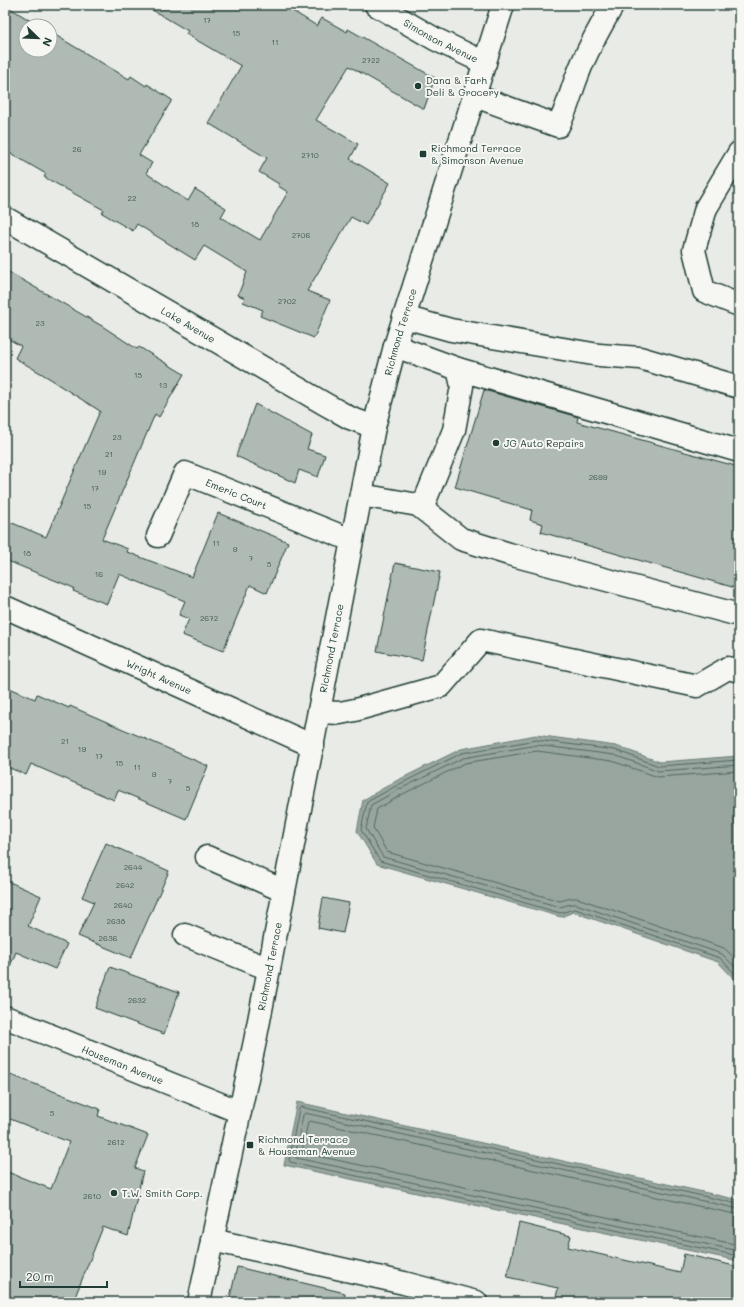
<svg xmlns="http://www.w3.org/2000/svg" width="744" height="1307" viewBox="0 0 744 1307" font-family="Mali,sans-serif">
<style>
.water{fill:#99a6a0;stroke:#687c75}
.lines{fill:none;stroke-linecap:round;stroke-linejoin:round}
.shore{stroke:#50675f;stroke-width:1}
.building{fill:#b0bab5;stroke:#1f3d34}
.minor-casing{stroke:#1f3d34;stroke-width:25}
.major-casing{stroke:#1f3d34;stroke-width:25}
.minor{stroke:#f6f6f2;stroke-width:22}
.major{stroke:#f6f6f2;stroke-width:22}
.poi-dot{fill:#1f3d34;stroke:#f6f6f2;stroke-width:1.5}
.labels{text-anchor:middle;stroke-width:4;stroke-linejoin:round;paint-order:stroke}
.number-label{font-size:8px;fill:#435c54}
.street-label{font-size:10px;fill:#1f3d34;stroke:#f6f6f2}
.poi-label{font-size:10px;fill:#1f3d34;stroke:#f6f6f2;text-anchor:start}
</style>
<rect width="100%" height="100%" fill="#e9ebe7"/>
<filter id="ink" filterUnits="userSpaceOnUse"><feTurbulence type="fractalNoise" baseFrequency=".025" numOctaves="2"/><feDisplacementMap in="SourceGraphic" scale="8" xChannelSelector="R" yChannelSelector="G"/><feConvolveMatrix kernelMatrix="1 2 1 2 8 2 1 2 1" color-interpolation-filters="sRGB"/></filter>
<g filter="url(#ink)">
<g class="water">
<path d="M536 735 616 746 660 762 739 756V984L718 962 573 912 561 917 377 864 357 831 363 800 394 782 461 749Z"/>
<path d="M297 1102 739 1200V1261L284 1165Z"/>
</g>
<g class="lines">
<g class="shore">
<path d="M739 760 659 766 615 750 536 740 462 753 396 786 367 802 361 830 380 861 560 913 575 909 720 958 739 978"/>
<path d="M739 765 659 771 614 755 537 745 463 758 398 790 371 805 366 829 383 857 560 907 571 904H576L722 954 739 971"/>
<path d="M739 771 658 777 612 761 537 751 465 763 401 795 377 809 373 828 387 852 560 901 571 898H577L724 948 739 962"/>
<path d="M739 1204 301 1107 299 1109 289 1160 290 1162 739 1256"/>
<path d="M739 1209 305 1113 303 1115 295 1156 296 1158 739 1251"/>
<path d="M739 1215 310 1121 308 1122 302 1151 303 1153 739 1245"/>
</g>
</g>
<g class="building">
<path d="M5 5 39 26H26V50H50V32L129 79 131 76 146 86 147 84 172 100 139 155 152 163 146 173 188 201 195 189 226 208 221 217 260 240 288 192 278 186 279 184 259 172 267 158 208 123 241 66 186 34 188 31 144 5H283L317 26 322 18 347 32 348 29 435 78 424 109 349 66 316 120 358 144 350 159 390 183 366 225 351 217 307 291 330 300 314 338 260 316 263 310 243 302 245 298 238 295 247 272 204 246 195 260 137 224 133 231 102 213 104 210 44 177 46 174 5 150Z"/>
<path d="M5 270 102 326 137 349 139 347 184 374 159 417 155 414 102 539 128 549 127 552 192 577 218 513 288 542 267 593 250 585 223 651 182 635 189 619 179 615 185 601 119 574 107 604 73 591 74 588 5 560V520L46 537 100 411 54 382V381L15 358 21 346 5 337Z"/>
<path d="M484 390 578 417 577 422 739 467V589L541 532 543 524 530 520 532 510 455 487Z"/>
<path d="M255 404 312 435 307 449 325 455 318 477 299 470 295 483 236 456Z"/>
<path d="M395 563 440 572 422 660 377 651Z"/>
<path d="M5 686 35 699 37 694 69 708 70 706 208 766 186 819 118 790 114 800 31 764 26 775 5 766Z"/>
<path d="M106 843 169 871 131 958 78 936 94 902 82 897Z"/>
<path d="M5 880 41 896 28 926 67 944 55 969 16 952 5 978Z"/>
<path d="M323 898 349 903 343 933 318 928Z"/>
<path d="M110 967 179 992 164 1034 95 1008Z"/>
<path d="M11 1075 100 1109 98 1116 148 1135 135 1168 143 1171 128 1236 103 1227 73 1302H5V1171L51 1189 69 1142 5 1117V1089Z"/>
<path d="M519 1223 571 1236 568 1247 680 1273 684 1254 739 1267V1302H555L558 1288 507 1277Z"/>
<path d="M237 1267 345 1293 344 1302H229Z"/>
</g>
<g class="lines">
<defs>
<g id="minor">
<path id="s1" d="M376 5 435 39 485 63"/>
<path d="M475 96 558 126C567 110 571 91 578 74 587 50 600 27 613 5"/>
<path d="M739 153 706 208 694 250 704 291 739 305"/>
<path id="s2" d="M5 218 325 404 350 418 374 427"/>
<path d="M404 317 451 330 599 355 640 358 739 387"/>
<path d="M395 346 458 369 462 386 454 430 422 508"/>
<path d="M458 369 739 451"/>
<path d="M361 495 418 505 461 539 509 554 739 615"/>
<path id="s3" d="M158 536 185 473 351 540"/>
<path id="s4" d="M5 607 313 746"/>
<path d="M319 712 340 713 355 710 441 686 481 640 697 686 728 668 739 671"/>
<path d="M207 857 284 891"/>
<path d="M185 935 269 969"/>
<path id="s5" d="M5 1017 240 1112"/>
<path d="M212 1240 404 1283 476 1302"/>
</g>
<g id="major">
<path id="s6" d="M199 1302 255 1041 374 427 395 346 503 5"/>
</g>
</defs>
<use href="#minor" class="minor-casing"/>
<use href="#major" class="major-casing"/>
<use href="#minor" class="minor"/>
<use href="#major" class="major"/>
</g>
</g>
<g class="poi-dot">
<circle cx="418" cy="86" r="4"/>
<rect x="419" y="150" width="8" height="8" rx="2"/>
<circle cx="496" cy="443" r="4"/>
<rect x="246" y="1141" width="8" height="8" rx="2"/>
<circle cx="114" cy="1193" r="4"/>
</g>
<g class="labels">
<g class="number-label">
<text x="207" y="23">17</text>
<text x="236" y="36">15</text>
<text x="275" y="45">11</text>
<text x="371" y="63">2722</text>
<text x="77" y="152">26</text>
<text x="310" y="158">2710</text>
<text x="132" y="201">22</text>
<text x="195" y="227">18</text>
<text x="301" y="238">2706</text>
<text x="287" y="304">2702</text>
<text x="40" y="326">23</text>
<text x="138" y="378">15</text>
<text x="163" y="388">13</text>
<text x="117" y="440">23</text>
<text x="109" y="457">21</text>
<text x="102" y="475">19</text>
<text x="598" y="480">2699</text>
<text x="95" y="491">17</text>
<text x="87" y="509">15</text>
<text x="216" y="546">11</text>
<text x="235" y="552">9</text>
<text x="27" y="556">18</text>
<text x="251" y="561">7</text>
<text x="269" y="567">5</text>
<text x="99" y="577">16</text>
<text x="209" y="621">2672</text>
<text x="65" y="744">21</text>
<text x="82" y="752">19</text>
<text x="99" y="759">17</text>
<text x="119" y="766">15</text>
<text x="137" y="770">11</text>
<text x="154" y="777">9</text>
<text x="170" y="784">7</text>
<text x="188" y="791">5</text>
<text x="133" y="870">2644</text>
<text x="125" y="888">2642</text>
<text x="123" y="908">2640</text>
<text x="116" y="924">2638</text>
<text x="108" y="941">2636</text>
<text x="137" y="1003">2632</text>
<text x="52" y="1116">5</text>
<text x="116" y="1145">2612</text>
<text x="92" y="1199">2610</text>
</g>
<g class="street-label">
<text dy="4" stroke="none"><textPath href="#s1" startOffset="74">Simonson Avenue</textPath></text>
<text dy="4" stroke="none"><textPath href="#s2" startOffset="212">Lake Avenue</textPath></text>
<text dy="4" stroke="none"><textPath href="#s6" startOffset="991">Richmond Terrace</textPath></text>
<text dy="4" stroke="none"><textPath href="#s3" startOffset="124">Emeric Court</textPath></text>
<text dy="4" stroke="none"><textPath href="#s6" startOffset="667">Richmond Terrace</textPath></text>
<text dy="4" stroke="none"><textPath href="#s4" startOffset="169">Wright Avenue</textPath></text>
<text dy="4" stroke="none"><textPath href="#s6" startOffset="343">Richmond Terrace</textPath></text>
<text dy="4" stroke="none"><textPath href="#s5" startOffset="127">Houseman Avenue</textPath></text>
</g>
<g class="poi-label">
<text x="426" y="84">Dana &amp; Farh<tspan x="426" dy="12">Deli &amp; Grocery</tspan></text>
<text x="431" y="152">Richmond Terrace<tspan x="431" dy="12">&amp; Simonson Avenue</tspan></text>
<text x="504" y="447">JG Auto Repairs</text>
<text x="258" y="1143">Richmond Terrace<tspan x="258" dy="12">&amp; Houseman Avenue</tspan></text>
<text x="122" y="1197">T.W. Smith Corp.</text>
</g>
</g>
<rect width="744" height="1307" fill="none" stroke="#f6f6f2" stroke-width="20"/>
<rect x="10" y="10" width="724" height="1287" fill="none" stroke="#1f3d34" stroke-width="1.5" filter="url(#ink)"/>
<g transform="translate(38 38) rotate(113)"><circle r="19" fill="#f6f6f2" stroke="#a0aca6"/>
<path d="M0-3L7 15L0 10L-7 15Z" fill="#1f3d34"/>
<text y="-6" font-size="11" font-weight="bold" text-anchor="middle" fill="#1f3d34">N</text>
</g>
<path d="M20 1281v6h87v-6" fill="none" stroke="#1f3d34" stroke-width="2"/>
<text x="26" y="1281" font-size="12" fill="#1f3d34" stroke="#f6f6f2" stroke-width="3" paint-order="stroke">20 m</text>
</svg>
